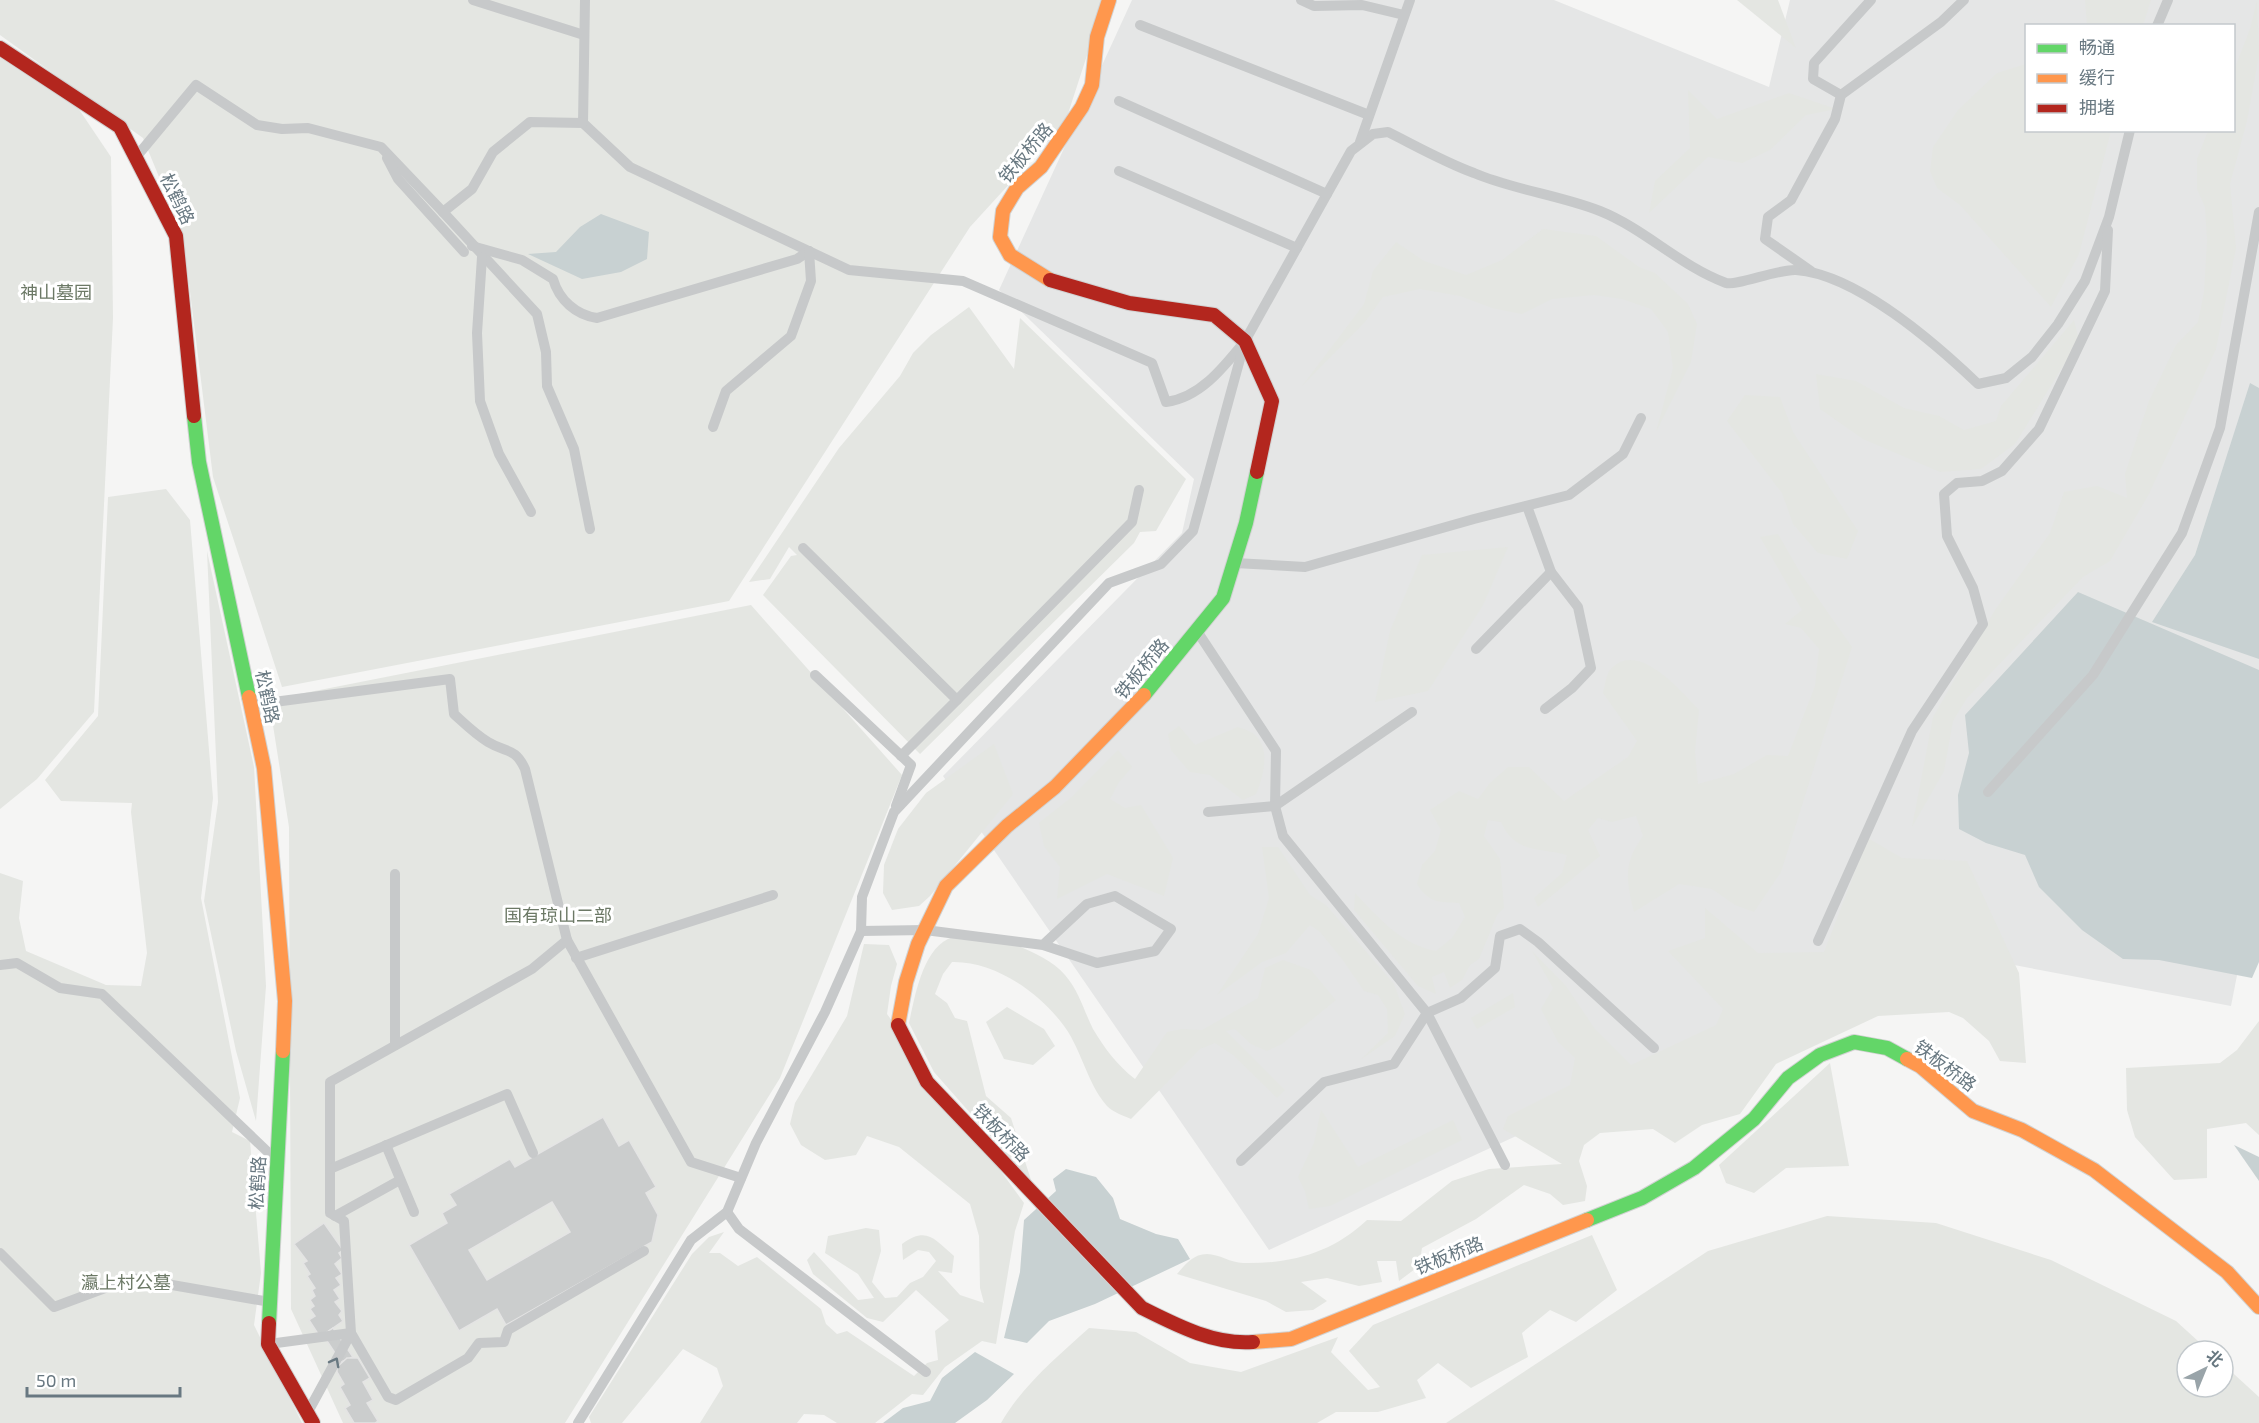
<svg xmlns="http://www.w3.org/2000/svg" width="2259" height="1423" viewBox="0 0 2259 1423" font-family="'Exo 2','Noto Sans SC',sans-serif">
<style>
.built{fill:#e5e6e6;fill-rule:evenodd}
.green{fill:#e4e6e2}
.water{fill:#c8d1d2}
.building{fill:#cbcdcd;stroke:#e4e4e4;stroke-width:1.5;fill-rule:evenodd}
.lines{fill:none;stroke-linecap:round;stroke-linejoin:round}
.fast-casing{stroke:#d1d2d2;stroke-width:16}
.slow-casing{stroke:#d1d2d2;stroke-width:16}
.jam-casing{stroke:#d1d2d2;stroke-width:16}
.lane{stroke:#c7c9ca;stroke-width:10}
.fast{stroke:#63d668;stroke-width:14}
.slow{stroke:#ff974d;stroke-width:14}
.jam{stroke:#b3261e;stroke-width:14}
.oneway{stroke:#687881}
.labels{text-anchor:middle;stroke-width:6;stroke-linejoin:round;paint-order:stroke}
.street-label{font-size:18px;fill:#687881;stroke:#fff}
.park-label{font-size:18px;fill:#6c7966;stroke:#fff}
</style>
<rect width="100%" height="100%" fill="#f5f5f4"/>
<path class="built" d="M1132 0H1554L1769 87 1790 0H2259V863L2231 1006 1924 948 1269 1250 943 776 1182 533 1194 479 999 290ZM2026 26H2234V130H2026Z"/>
<g class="green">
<path d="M0 0H1105L1065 123 970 227 729 601 282 687 213 477 183 235 143 138 0 35Z"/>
<path d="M1737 0H1778L1796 48Z"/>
<path d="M2085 0H2151L2143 25 2087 26Z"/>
<path d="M2257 0 2259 55 2247 121 2230 184 2236 248 2216 349 2149 494 2110 561 2083 577 1967 698 1953 721 1944 771 1912 827 1933 717 1995 610 2050 533 2064 492 2097 486 2127 498 2125 474 2149 401 2176 345 2198 322 2204 292 2207 241 2205 207 2197 189V159L2208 131 2234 130V70L2250 29Z"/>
<path d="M0 56 76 105 111 157 113 318 94 712 37 779 0 809Z"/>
<path d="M2026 64V130L2111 131 2079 254 2051 307 1960 205 1937 188 1930 171 1933 147 1958 110 1997 73Z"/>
<path d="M1688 90 1717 119 1789 93 1836 109 1806 115 1770 150 1742 163 1708 157 1649 213 1655 181 1690 148Z"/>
<path d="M1543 229 1596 236 1639 267 1655 273 1688 304 1697 324 1691 362 1656 432 1673 368 1668 332 1651 309 1622 299 1594 295 1552 299 1522 314 1492 308 1460 296 1420 289 1383 297 1365 322 1302 386 1364 304 1373 271 1396 242 1424 261 1466 275 1502 260Z"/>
<path d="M969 307 1014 369 1020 318 1186 479 1156 531 1140 532 1134 543 920 754 763 595 791 556 797 555 789 547 770 579 749 582 839 448 900 376 913 353 931 335Z"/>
<path d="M2074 320 2079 340 2015 444 1981 469 1940 472 1863 439 1820 409 1816 374 1856 381 1904 408 1939 416 1964 430 1996 421 2001 406Z"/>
<path d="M1745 395 1780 397 1793 432 1858 531 1847 559 1818 553 1793 524 1782 493 1727 421Z"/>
<path d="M166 489 190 520 213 798 201 898 240 1098 232 1132 250 1141 261 1273 254 1325 302 1423H0V873L23 881 19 918 26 951 106 985 141 986 147 953 131 812 132 803 61 801 45 780 98 716 108 497Z"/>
<path d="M1778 534 1801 574 1852 647 1781 872 1754 912 1735 905 1712 889 1679 884 1634 912C1626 879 1623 864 1643 836L1636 816 1612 822 1598 818 1588 830 1600 856 1538 907 1534 898 1562 873 1567 855C1537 847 1516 854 1501 822L1488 820 1484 836 1500 859 1504 908 1497 915 1479 959 1470 965 1462 980 1450 988 1444 972 1432 977 1436 994 1418 986 1354 910 1355 893C1379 918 1400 944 1436 951L1452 938 1465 917 1459 903C1438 902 1429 903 1417 884L1422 865 1435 851 1441 830 1430 810 1459 791 1478 799 1489 784 1508 767H1529L1564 801 1628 757 1637 741 1603 693C1605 686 1606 675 1610 670 1637 638 1681 691 1699 710L1695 752 1698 784 1734 774 1767 755 1788 756 1815 686 1819 649 1801 628 1785 624 1802 610 1760 537Z"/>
<path d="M1508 547 1483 605 1428 691 1375 702 1390 631 1422 555Z"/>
<path d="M207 551 254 767 266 986 256 1121 236 1051 204 901 218 802Z"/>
<path d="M751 605 902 775 780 1078 565 1423H343L291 1309 289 827 269 700Z"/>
<path d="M1179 726 1195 745 1238 727C1243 729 1251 731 1255 735 1271 749 1263 778 1256 794L1243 800 1210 775 1190 772 1171 750 1168 734Z"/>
<path d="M994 744 1013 794 930 896 919 906 892 910 883 893 884 865 898 829 926 793Z"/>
<path d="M1118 750 1132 767 1119 782 1110 799 1125 808 1141 805 1173 858 1164 896 1107 874 1057 899 1060 867 1044 846 1039 823 1072 797Z"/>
<path d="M1868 838 1902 858 1967 861 2019 973 2026 1063 2000 1061 1989 1041 1963 1018 1949 1012 1878 1016 1776 1064 1740 1114 1702 1125 1675 1143 1653 1129 1600 1133 1584 1145 1579 1161 1587 1186 1585 1201 1563 1205 1550 1194 1524 1185 1476 1219 1422 1248 1419 1266 1399 1281 1396 1261H1377L1382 1282 1359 1286 1327 1278 1301 1282 1327 1301 1313 1310 1286 1312 1266 1301 1177 1274C1185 1265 1193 1254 1207 1254 1219 1254 1231 1263 1243 1263 1291 1264 1332 1253 1367 1220L1401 1221 1452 1181 1489 1169 1562 1164 1503 1129 1508 1116 1570 1085 1575 1058 1558 1042 1541 1009 1553 988 1532 951 1566 986 1595 1029 1631 1065 1716 1025 1723 1009 1668 951 1705 938V908L1758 953 1824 952Z"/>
<path d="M1262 847H1278L1310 895 1326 905 1394 984 1405 1014 1395 1036 1360 1060 1388 1033 1387 1009 1378 995 1364 991 1342 959 1320 932 1310 925 1286 953 1262 962 1217 995 1258 934 1269 898Z"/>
<path d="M992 935C1016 946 1048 955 1065 975 1079 991 1084 1011 1093 1029 1105 1049 1117 1065 1135 1079L1167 1032 1182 1029 1202 1030 1258 998 1265 968 1283 960 1311 970 1336 1000 1282 1044 1267 1051 1251 1044 1235 1029 1226 1031 1285 1090 1277 1098 1233 1055 1215 1043 1200 1049 1131 1119C1124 1116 1113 1112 1107 1106 1086 1082 1081 1046 1061 1022 1036 990 993 961 952 962L943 974 935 994 947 1003 955 1018 967 1021 986 1096 1011 1118 1032 1183 934 1072 909 1023C915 996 923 946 953 937 964 934 980 936 992 935Z"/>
<path d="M864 944 889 945 897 964 891 986 887 1014 1024 1203 1015 1231 996 1344 982 1341 945 1367 923 1395 912 1394 875 1423H837L824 1415 804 1414 797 1423H700L723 1386 717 1368 683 1349 622 1423H591L589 1417 692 1254 709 1237 724 1232 709 1253H720L738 1266 757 1257 821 1309 826 1324 837 1334 847 1331 914 1376 927 1363 938 1360 935 1331 949 1320 916 1290 883 1322 867 1318 813 1274 807 1260 814 1252 858 1300 874 1298 858 1274 825 1253 828 1236 866 1228 879 1230 881 1251 872 1282 885 1298 897 1297 910 1283 923 1277 936 1261 929 1252 918 1250 903 1260 902 1244C927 1226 934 1239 954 1256L952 1273 938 1271 960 1295 984 1303 980 1288 979 1236 970 1204 899 1147 867 1136 856 1155 825 1160 801 1145 790 1124 795 1103 847 1016Z"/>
<path d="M1513 993 1515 1007 1477 1029 1471 1018Z"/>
<path d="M1007 1007 1044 1029 1055 1046 1033 1065 1004 1059 986 1022Z"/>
<path d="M2259 1021V1135L2246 1123 2207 1129V1178L2174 1180 2135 1137 2127 1110 2126 1068 2220 1063 2237 1050Z"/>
<path d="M1830 1063 1849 1166 1786 1168 1754 1193 1726 1183 1719 1165Z"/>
<path d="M1321 1110 1358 1167 1453 1120 1462 1140 1330 1206 1309 1209 1305 1191 1298 1177 1314 1143Z"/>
<path d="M1827 1216 1936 1223 2051 1260 2176 1321 2209 1351H2187V1387H2223V1364L2259 1397V1423H1446L1708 1251Z"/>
<path d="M1592 1235 1617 1290 1576 1322 1550 1310 1522 1333 1528 1357 1471 1388 1438 1363 1417 1380 1426 1398 1378 1412H1336L1317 1423H1001C1022 1386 1057 1357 1089 1328L1136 1332 1190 1363 1241 1372 1338 1337 1331 1352 1368 1390 1380 1387 1349 1351 1373 1325Z"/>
</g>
<g class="water">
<path d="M601 214 649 232 647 259 621 272 582 279 528 254 556 252 580 227Z"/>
<path d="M2250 383 2259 388V659L2152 622 2195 555Z"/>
<path d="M2078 592 2259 670V962L2252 978 2159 960 2123 959 2082 930 2039 887 2025 855 1986 843 1959 829 1958 795 1969 753 1965 715Z"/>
<path d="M2234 1145 2259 1157V1181Z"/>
<path d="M1066 1169 1096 1177 1113 1198 1120 1219 1156 1234 1178 1239 1190 1259 1095 1304 1049 1321 1027 1343 1004 1338 1020 1272 1024 1220 1056 1191 1053 1179Z"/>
<path d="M975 1352 1014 1374 987 1400 955 1423H883L903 1408 930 1401 942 1378Z"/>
</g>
<g class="building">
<path d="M603 1117 619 1146 629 1140 656 1187 646 1193 658 1215 652 1242 506 1325 497 1309 459 1331 409 1245 447 1223 442 1213 456 1205 449 1194 510 1159 515 1167ZM552 1202 570 1232 487 1280 469 1250Z"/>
<path d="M324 1223 343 1250 339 1253 342 1258 335 1264 342 1274 336 1278 341 1285 334 1290 340 1299 335 1302 342 1311 339 1315 343 1321 320 1337 309 1320 315 1316 310 1309 314 1306 310 1300 315 1296 312 1290 315 1288 307 1276 310 1274 303 1263 307 1261 294 1244Z"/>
<path d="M333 1328 353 1357 341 1362 323 1335Z"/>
<path d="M347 1358H358L370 1378 363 1382 373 1400 367 1403 378 1421 375 1423H354L345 1408 350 1405 340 1387 344 1384 337 1372V1367Z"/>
</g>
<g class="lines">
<defs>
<g id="fast">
<path d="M194 416 199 462 249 697"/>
<path d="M1144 695 1223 598 1246 523 1257 472"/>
<path d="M1587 1220 1642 1198 1694 1168 1754 1119 1788 1078 1820 1055 1854 1042 1887 1048 1907 1059"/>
<path d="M269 1323 283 1051"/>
</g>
<g id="slow">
<path d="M1050 280 1010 255 1000 237 1003 211 1017 188 1041 167 1082 107 1092 85 1097 37 1109 0"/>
<path d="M249 697 264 768 285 1001 283 1051"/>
<path d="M898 1025 906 982 918 944 946 886 1007 826 1055 787 1144 695"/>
<path d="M1907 1059 1920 1066 1973 1111 2022 1130 2094 1170 2227 1272 2259 1307"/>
<path d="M1253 1342 1291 1339 1587 1220"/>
</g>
<g id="jam">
<path d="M0 48 120 127 176 236 194 416"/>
<path d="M1050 280 1129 303 1214 315 1245 341 1272 401 1257 472"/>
<path d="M898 1025 927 1082 1142 1308C1176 1325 1214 1345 1253 1342"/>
<path d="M269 1323 268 1344 313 1423"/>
</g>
</defs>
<use href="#fast" class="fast-casing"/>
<use href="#slow" class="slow-casing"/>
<use href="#jam" class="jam-casing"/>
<g class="lane">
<path d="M473 0 584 35"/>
<path d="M585 0 583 123 630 167 849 270 963 281 1152 363 1166 402C1200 398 1224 367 1245 341L1351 151 1373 134 1388 132C1416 146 1444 162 1474 173 1514 190 1559 195 1600 211 1645 229 1680 266 1726 283 1736 286 1779 269 1796 270 1856 274 1936 344 1978 384L2006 378 2032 357 2058 324 2085 281 2109 217 2130 130"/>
<path d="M1301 0 1314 6 1362 5 1404 15"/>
<path d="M1140 25 1369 115"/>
<path d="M2157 26 2168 0"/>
<path d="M1841 95 1813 79 1814 63 1871 0"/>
<path d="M1119 101 1327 194"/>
<path d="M1360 142 1410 0"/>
<path d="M137 156 196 85 257 125 282 129 308 128 381 147 443 212 472 189 493 152 530 122 583 123"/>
<path d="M387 158 398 179 464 252"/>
<path d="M1119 171 1297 248"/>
<path d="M443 212 537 314 546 352 547 386 574 449 590 529"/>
<path d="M472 246 522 260 553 279C559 300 576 315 597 318L797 259 809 251"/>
<path d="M482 257 477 333 480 401 499 454 531 512"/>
<path d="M1811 271 1765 239 1768 217 1791 200 1835 119 1841 95 1941 22 1964 0"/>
<path d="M713 427 726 391 791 336 811 281 809 251"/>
<path d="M1527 506 1551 572 1578 607 1591 668 1572 688 1545 709"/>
<path d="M803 548 957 700 901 756"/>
<path d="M1235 563 1305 567 1474 519 1569 495 1623 454 1641 418"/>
<path d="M1197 631 1276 751 1275 806 1283 836 1427 1013 1461 998 1495 968 1500 936 1520 929 1538 942 1654 1048"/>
<path d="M1476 649 1551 572"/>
<path d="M815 675 911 765 896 806"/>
<path d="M957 700 1132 522 1139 490"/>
<path d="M251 705 450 679 454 714C465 724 475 734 488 742 506 753 515 747 525 769L567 940 532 969 330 1082V1213L344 1221 351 1333 388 1397 396 1400 468 1358 479 1343 504 1342 508 1330 644 1251"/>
<path d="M1988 792 2093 675 2182 533 2220 428 2259 212"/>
<path d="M1208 812 1275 806 1412 712"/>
<path d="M395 874V1045"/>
<path d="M861 931 925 930 1043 945 1087 904 1115 896 1171 929 1155 951 1097 963 1043 945"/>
<path d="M567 940 691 1162 741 1178"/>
<path d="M1818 941 1912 731 1983 624 1973 588 1947 536 1944 494 1957 483 1982 481 2002 471 2039 429 2105 291 2108 230"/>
<path d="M576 958 773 895"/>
<path d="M0 965 17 963 60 988 102 994 272 1156"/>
<path d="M386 1145 414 1212"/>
<path d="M1241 1161 1324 1082 1394 1064 1427 1013 1505 1165"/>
<path d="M330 1169 507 1094 533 1153"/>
<path d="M727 1212 739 1229 926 1372"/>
<path d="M335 1216 400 1180"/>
<path d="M0 1253 54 1307 132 1278 270 1302"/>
<path d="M269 1344 351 1333 309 1410"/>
<path d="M578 1423 691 1240 727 1212 756 1143 825 1012 861 931 862 897 894 812 1109 583 1161 564 1193 531 1243 348"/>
</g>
<use href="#fast" class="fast"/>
<use href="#slow" class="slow"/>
<use href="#jam" class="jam"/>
</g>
<defs><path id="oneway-chevron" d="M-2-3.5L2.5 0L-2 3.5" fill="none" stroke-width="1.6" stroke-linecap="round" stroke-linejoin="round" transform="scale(1.5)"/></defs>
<use class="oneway" href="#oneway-chevron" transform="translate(335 1362) rotate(-62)"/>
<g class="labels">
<g class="street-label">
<text transform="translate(1026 153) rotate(-50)" y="6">铁板桥路</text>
<text transform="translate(177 199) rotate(64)" y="6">松鹤路</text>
<text transform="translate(1142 669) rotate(-50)" y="6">铁板桥路</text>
<text transform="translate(267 697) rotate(78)" y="6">松鹤路</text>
<text transform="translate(1945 1066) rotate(37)" y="6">铁板桥路</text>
<text transform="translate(1001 1133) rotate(46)" y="6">铁板桥路</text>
<text transform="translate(258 1183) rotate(-87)" y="6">松鹤路</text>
<text transform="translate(1449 1256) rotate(-22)" y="6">铁板桥路</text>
</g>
<g class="park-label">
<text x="56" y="299">神山墓园</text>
<text x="558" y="922">国有琼山二部</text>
<text x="126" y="1289">瀛上村公墓</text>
</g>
</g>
<rect x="2025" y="24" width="210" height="108" fill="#ffffff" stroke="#c3c9cd" stroke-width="1.5"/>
<rect x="2037" y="44" width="30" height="9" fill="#63d668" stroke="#c3c9cd" stroke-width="1.5"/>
<text x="2079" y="54" font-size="18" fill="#687881">畅通</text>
<rect x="2037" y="74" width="30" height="9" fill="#ff974d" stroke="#c3c9cd" stroke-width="1.5"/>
<text x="2079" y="84" font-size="18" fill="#687881">缓行</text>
<rect x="2037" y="104" width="30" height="9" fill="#b3261e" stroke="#c3c9cd" stroke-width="1.5"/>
<text x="2079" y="114" font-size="18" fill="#687881">拥堵</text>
<g transform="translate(2205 1369) rotate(43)"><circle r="28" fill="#ffffff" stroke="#c3c9cd" stroke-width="1.5"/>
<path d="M0-4.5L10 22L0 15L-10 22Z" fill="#99a4a9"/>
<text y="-9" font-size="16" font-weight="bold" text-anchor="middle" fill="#687881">北</text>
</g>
<path d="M27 1387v9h153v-9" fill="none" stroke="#687881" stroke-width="3"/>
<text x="36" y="1387" font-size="18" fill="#687881" stroke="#ffffff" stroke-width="4.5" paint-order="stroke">50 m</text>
</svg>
